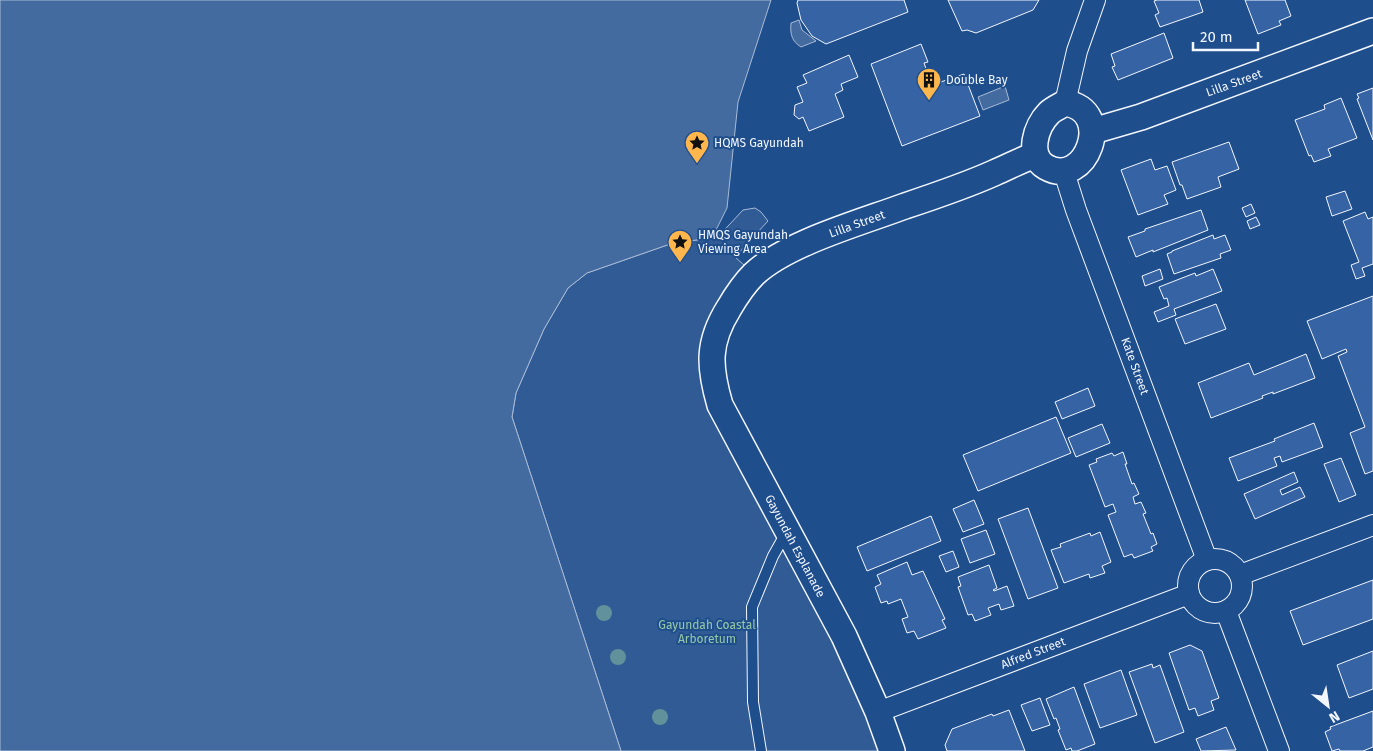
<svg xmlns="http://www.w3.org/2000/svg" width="1373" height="751" viewBox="0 0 1373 751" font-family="'Fira Sans',sans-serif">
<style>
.built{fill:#305b95;stroke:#a8bbd7}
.water{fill:#446ba0;stroke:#a8bbd7}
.building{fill:#3563a3;stroke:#f2f6ff}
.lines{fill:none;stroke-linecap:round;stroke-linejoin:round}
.service-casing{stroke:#f2f6ff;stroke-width:12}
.minor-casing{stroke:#f2f6ff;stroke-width:22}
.tertiary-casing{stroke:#f2f6ff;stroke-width:28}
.service{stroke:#1f4e8c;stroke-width:10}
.minor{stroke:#1f4e8c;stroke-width:20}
.tertiary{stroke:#1f4e8c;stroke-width:25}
.tree{fill:#61919a}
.labels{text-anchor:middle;stroke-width:4;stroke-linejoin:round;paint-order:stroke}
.poi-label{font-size:12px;fill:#f2f6ff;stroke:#1f4e8c;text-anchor:start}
.street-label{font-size:12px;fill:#f2f6ff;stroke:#1f4e8c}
.park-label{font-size:12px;fill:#97c8a6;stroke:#1f4e8c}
</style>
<rect width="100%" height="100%" fill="#1f4e8c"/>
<path class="built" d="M755 208 761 212 768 221 735 257 754 274 711 366 892 751H621L512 417 516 393 544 329 568 288 587 273 673 243 712 238 715 240 743 210Z"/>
<g class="water">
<path d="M0 0H771L738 102 727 208 712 238 673 243 587 273 568 288 544 329 516 393 512 417 621 751H0Z"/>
<path d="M799 20 802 30 816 41 801 47C792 41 790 35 791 23Z"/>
<path d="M1005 86 1009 100 983 110 978 97Z"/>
</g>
<g class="building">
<path d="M798 0H904L908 12 826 44 812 36 801 20 797 3Z"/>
<path d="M948 0H1039L1033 10 976 33 967 30 962 31Z"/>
<path d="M1157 0H1199L1203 12 1160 27 1155 15 1159 13 1154 1Z"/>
<path d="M1245 0H1285L1291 16 1279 21 1281 25 1258 34Z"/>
<path d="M1164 33 1173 58 1118 80 1112 67 1115 66 1111 54Z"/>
<path d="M921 44 928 62 924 63 932 85 964 74 980 116 902 146 871 64Z"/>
<path d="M849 55 858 77 841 84 843 90 835 94 844 117 809 131 803 117 799 119 794 115 795 105 803 102 797 87 807 83 803 75Z"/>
<path d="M1373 88V140L1357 99 1359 98 1357 94Z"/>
<path d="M1341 98 1357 138 1328 149 1331 156 1314 162 1311 155 1309 156 1295 120 1325 109 1324 105Z"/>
<path d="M1229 142 1239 169 1218 177 1221 187 1187 199 1182 185H1180L1172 162Z"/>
<path d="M1151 159 1155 170 1167 166 1176 190 1164 195 1168 204 1138 215 1121 170Z"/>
<path d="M1345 191 1352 209 1332 216 1326 197Z"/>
<path d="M1251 204 1255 213 1246 217 1242 208Z"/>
<path d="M1201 210 1208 230 1153 252V250L1136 257 1128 237 1145 231V229Z"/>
<path d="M1365 212 1368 219 1373 217V264L1362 268 1365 276 1356 279 1351 265 1359 262 1343 221Z"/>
<path d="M1256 217 1260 225 1250 229 1247 221Z"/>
<path d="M1213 235 1214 239 1225 235 1231 250 1220 254 1221 258 1174 274 1167 254 1172 252V251Z"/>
<path d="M1160 269 1163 279 1145 286 1142 276Z"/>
<path d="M1213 269 1222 291 1174 309 1176 315 1158 322 1154 312 1169 306 1167 298 1164 299 1159 287 1195 273 1196 276Z"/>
<path d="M1373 296V471L1365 474 1350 433 1365 427 1338 356 1347 352 1346 349 1322 359 1307 321Z"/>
<path d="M1216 304 1226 329 1185 344 1175 319Z"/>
<path d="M1306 354 1315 378 1273 394V392L1262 396 1263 398 1211 418 1198 383 1249 363 1254 375Z"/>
<path d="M1088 388 1095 406 1062 419 1055 402Z"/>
<path d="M1056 417 1071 453 978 491 963 455Z"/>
<path d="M1314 423 1323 447 1282 462 1280 456 1274 458 1277 466 1238 481 1229 458 1275 441 1274 439Z"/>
<path d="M1102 424 1110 443 1076 457 1068 438Z"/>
<path d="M1123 452 1127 464H1125L1132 484 1134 483 1139 494 1133 497 1135 504 1141 502 1146 513 1143 514 1151 534 1153 533 1157 544 1151 547 1153 551 1134 558 1132 554 1124 557 1108 515 1116 512 1113 504 1105 507 1089 465 1097 462 1096 459 1112 453 1114 456Z"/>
<path d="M1341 458 1356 495 1339 502 1324 464Z"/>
<path d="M1294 472 1298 482 1280 490 1282 495 1300 487 1305 497 1255 519 1244 494Z"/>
<path d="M974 500 984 524 963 532 953 509Z"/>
<path d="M1028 508 1058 588 1028 599 998 519Z"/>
<path d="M931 516 941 541 867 571 857 547Z"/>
<path d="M986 530 995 554 970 563 961 539Z"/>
<path d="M1100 532 1111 562 1102 566 1105 573 1090 578 1089 574 1064 583 1051 550 1061 547 1060 544 1090 533 1091 536Z"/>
<path d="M953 551 959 567 946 572 939 556Z"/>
<path d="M907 562 912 575 923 571 945 619 942 620 946 628 918 639 914 631 907 633 902 619 908 617 901 599 888 604 887 601 881 603 875 587 881 584 877 575Z"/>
<path d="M989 565 997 588 993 590 994 591 1007 586 1014 606 1001 610 999 604 988 608 991 615 975 621 972 614 968 615 958 587 961 586 958 577Z"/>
<path d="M1373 580V619L1303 645 1290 611Z"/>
<path d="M1190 645 1202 651 1219 698 1211 701 1214 710 1198 716 1195 708 1189 710 1169 653Z"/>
<path d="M1373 651V689L1349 698 1337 665Z"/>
<path d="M1152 664 1153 668 1160 665 1184 732 1155 743 1129 672Z"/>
<path d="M1121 670 1137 715 1100 728 1084 684Z"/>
<path d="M1074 687 1095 744 1077 751H1072L1071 748 1066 750 1058 730 1060 729 1056 718 1054 719 1046 699Z"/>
<path d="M1040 698 1050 725 1032 731 1021 705Z"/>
<path d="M1009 710 1025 751H947L945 745 952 729 992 714 993 716Z"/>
<path d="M1373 711V747L1363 751H1340L1339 749 1332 751 1325 732 1331 729 1330 727Z"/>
<path d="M1226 727 1236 750 1201 751 1196 739Z"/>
</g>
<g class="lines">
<defs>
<path id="service" d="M761 751 753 702 752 607 773 556 786 533"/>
<g id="minor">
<path d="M1065 103 1077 51 1095 0"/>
<path d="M1064 172 1076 210 1207 560"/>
<circle cx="1215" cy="586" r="27"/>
<path d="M1240 575 1373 525"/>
<path d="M1226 611 1279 751"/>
<path d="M878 712 1189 594"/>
</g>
<g id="tertiary">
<path d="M1065 103C1116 110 1086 190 1046 167 1026 156 1036 126 1049 113 1053 109 1060 106 1065 103Z"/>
<path d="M1093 131 1141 117 1373 31"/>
<path d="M892 751 878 712 844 636 720 405C709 367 707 343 729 308 736 296 744 284 754 274 787 243 862 222 905 206 935 196 965 186 994 173 1008 167 1021 160 1035 155"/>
</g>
</defs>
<use href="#service" class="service-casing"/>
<use href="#minor" class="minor-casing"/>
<use href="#tertiary" class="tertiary-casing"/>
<use href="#service" class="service"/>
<use href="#minor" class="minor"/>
<use href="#tertiary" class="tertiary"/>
</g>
<g class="tree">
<circle cx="604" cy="613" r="8"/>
<circle cx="618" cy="657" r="8"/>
<circle cx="660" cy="717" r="8"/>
</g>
<defs>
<symbol id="building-pin" viewBox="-11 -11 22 30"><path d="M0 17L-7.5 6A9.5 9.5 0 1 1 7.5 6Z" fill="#ffb74d" stroke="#1f4e8c"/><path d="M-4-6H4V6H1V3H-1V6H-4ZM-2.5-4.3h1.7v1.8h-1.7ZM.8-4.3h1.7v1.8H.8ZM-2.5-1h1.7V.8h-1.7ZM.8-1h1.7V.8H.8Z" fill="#111"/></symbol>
<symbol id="sight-pin" viewBox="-11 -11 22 30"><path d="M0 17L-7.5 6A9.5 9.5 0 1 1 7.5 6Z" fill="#ffb74d" stroke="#1f4e8c"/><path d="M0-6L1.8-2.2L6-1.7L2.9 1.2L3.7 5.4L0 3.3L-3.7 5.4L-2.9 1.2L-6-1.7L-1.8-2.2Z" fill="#111"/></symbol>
</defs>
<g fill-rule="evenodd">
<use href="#building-pin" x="915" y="66" width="28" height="38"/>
<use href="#sight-pin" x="683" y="129" width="28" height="38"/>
<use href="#sight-pin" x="666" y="228" width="28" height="38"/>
</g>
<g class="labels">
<g class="poi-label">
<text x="946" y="84">Double Bay</text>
<text x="714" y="147">HQMS Gayundah</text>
<text x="698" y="239">HMQS Gayundah<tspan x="698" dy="14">Viewing Area</tspan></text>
</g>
<g class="street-label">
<text transform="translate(1234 83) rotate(-20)" y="4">Lilla Street</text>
<text transform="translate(857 224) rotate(-20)" y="4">Lilla Street</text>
<text transform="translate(1135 366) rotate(70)" y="4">Kate Street</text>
<text transform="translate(795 546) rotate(62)" y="4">Gayundah Esplanade</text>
<text transform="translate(1033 653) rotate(-21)" y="4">Alfred Street</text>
</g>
<g class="park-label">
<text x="707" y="629">Gayundah Coastal<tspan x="707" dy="14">Arboretum</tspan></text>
</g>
</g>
<g transform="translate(1328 706) rotate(150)" stroke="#1f4e8c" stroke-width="4" paint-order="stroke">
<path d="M0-4L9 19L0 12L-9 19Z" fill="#f2f6ff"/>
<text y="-8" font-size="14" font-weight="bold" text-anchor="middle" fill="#f2f6ff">N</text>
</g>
<path d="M1193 42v8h65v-8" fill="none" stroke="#f2f6ff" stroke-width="2.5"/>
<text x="1200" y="42" font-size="15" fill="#f2f6ff" stroke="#1f4e8c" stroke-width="4" paint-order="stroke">20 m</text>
</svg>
